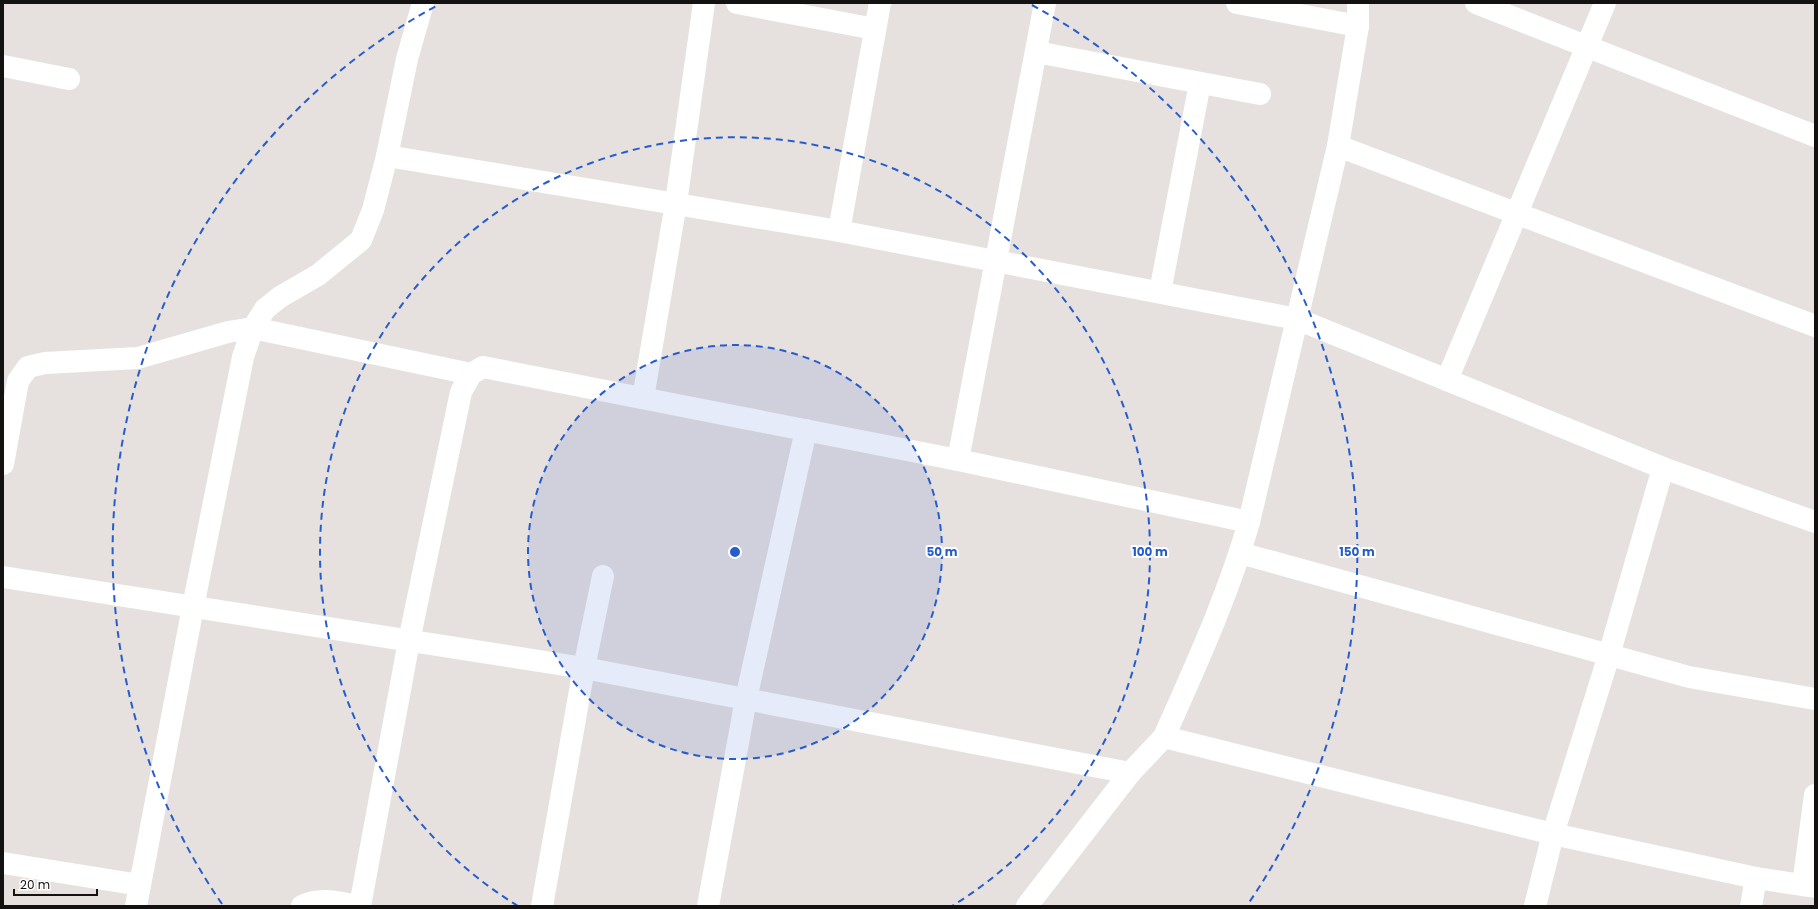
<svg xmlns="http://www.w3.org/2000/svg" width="1818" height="909" viewBox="0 0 1818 909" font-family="Poppins,sans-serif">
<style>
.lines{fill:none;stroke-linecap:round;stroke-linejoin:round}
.minor{stroke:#fff;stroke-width:22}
.ring{fill:none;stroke:#275dcb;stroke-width:2;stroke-dasharray:7 5}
.centre{fill:#275dcb;stroke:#fff;stroke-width:2}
.ring-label{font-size:12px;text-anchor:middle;font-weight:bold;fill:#275dcb;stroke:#fff;stroke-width:4;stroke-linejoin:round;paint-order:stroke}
</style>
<rect width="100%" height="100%" fill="#e6e1de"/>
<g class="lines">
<g class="minor">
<path d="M737 3 875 29"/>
<path d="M1237 3 1358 26"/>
<path d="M1476 3 1815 136"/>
<path d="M1036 52 1260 94"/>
<path d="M3 66 69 79"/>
<path d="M1338 146 1815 326"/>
<path d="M387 156 839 231 1297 319 1663 468 1815 522"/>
<path d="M839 231 880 3"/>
<path d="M1160 292 1200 83"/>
<path d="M1447 380 1605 3"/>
<path d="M643 398 676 203 704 3"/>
<path d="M958 460 1045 3"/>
<path d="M3 464 18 381 28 367 45 363 138 358 228 332 253 328 471 374"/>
<path d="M1240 553 1689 677 1815 699"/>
<path d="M3 577 584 668 1130 773"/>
<path d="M1164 737C1195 667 1228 596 1249 522L1338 146 1358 26V3"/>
<path d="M3 863 140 885"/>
<path d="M1803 885 1815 795"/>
<path d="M136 906 193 607 243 357 253 328 265 309 280 297 318 275 361 240 373 210 387 156 407 59 423 3"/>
<path d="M302 906C320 897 338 902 357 906"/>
<path d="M360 906 409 641 461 392 471 374 483 367 958 460 1249 522"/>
<path d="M542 906 584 668 603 576"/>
<path d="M708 906 746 699 806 430"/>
<path d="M1027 906 1130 773 1164 737 1553 834 1756 878 1815 887"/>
<path d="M1535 906 1553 834 1609 655 1663 468"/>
<path d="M1751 906 1756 878"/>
</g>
</g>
<circle cx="735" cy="552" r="207" fill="#275dcb" fill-opacity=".12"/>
<g class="ring">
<circle cx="735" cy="552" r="207"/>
<path d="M518 906A415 415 0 1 1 952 906"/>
<path d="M222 904A622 622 0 0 1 438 5M1032 5A622 622 0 0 1 1248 904"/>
</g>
<circle cx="735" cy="552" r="6" class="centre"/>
<g class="ring-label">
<text x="942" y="556">50 m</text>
<text x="1150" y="556">100 m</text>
<text x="1357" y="556">150 m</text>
</g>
<rect width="1818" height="909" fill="none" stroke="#141211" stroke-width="8"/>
<path d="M14 889v6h83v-6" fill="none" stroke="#141211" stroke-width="2"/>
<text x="20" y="889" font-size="12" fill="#141211" stroke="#ffffff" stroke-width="3" paint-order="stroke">20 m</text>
</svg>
